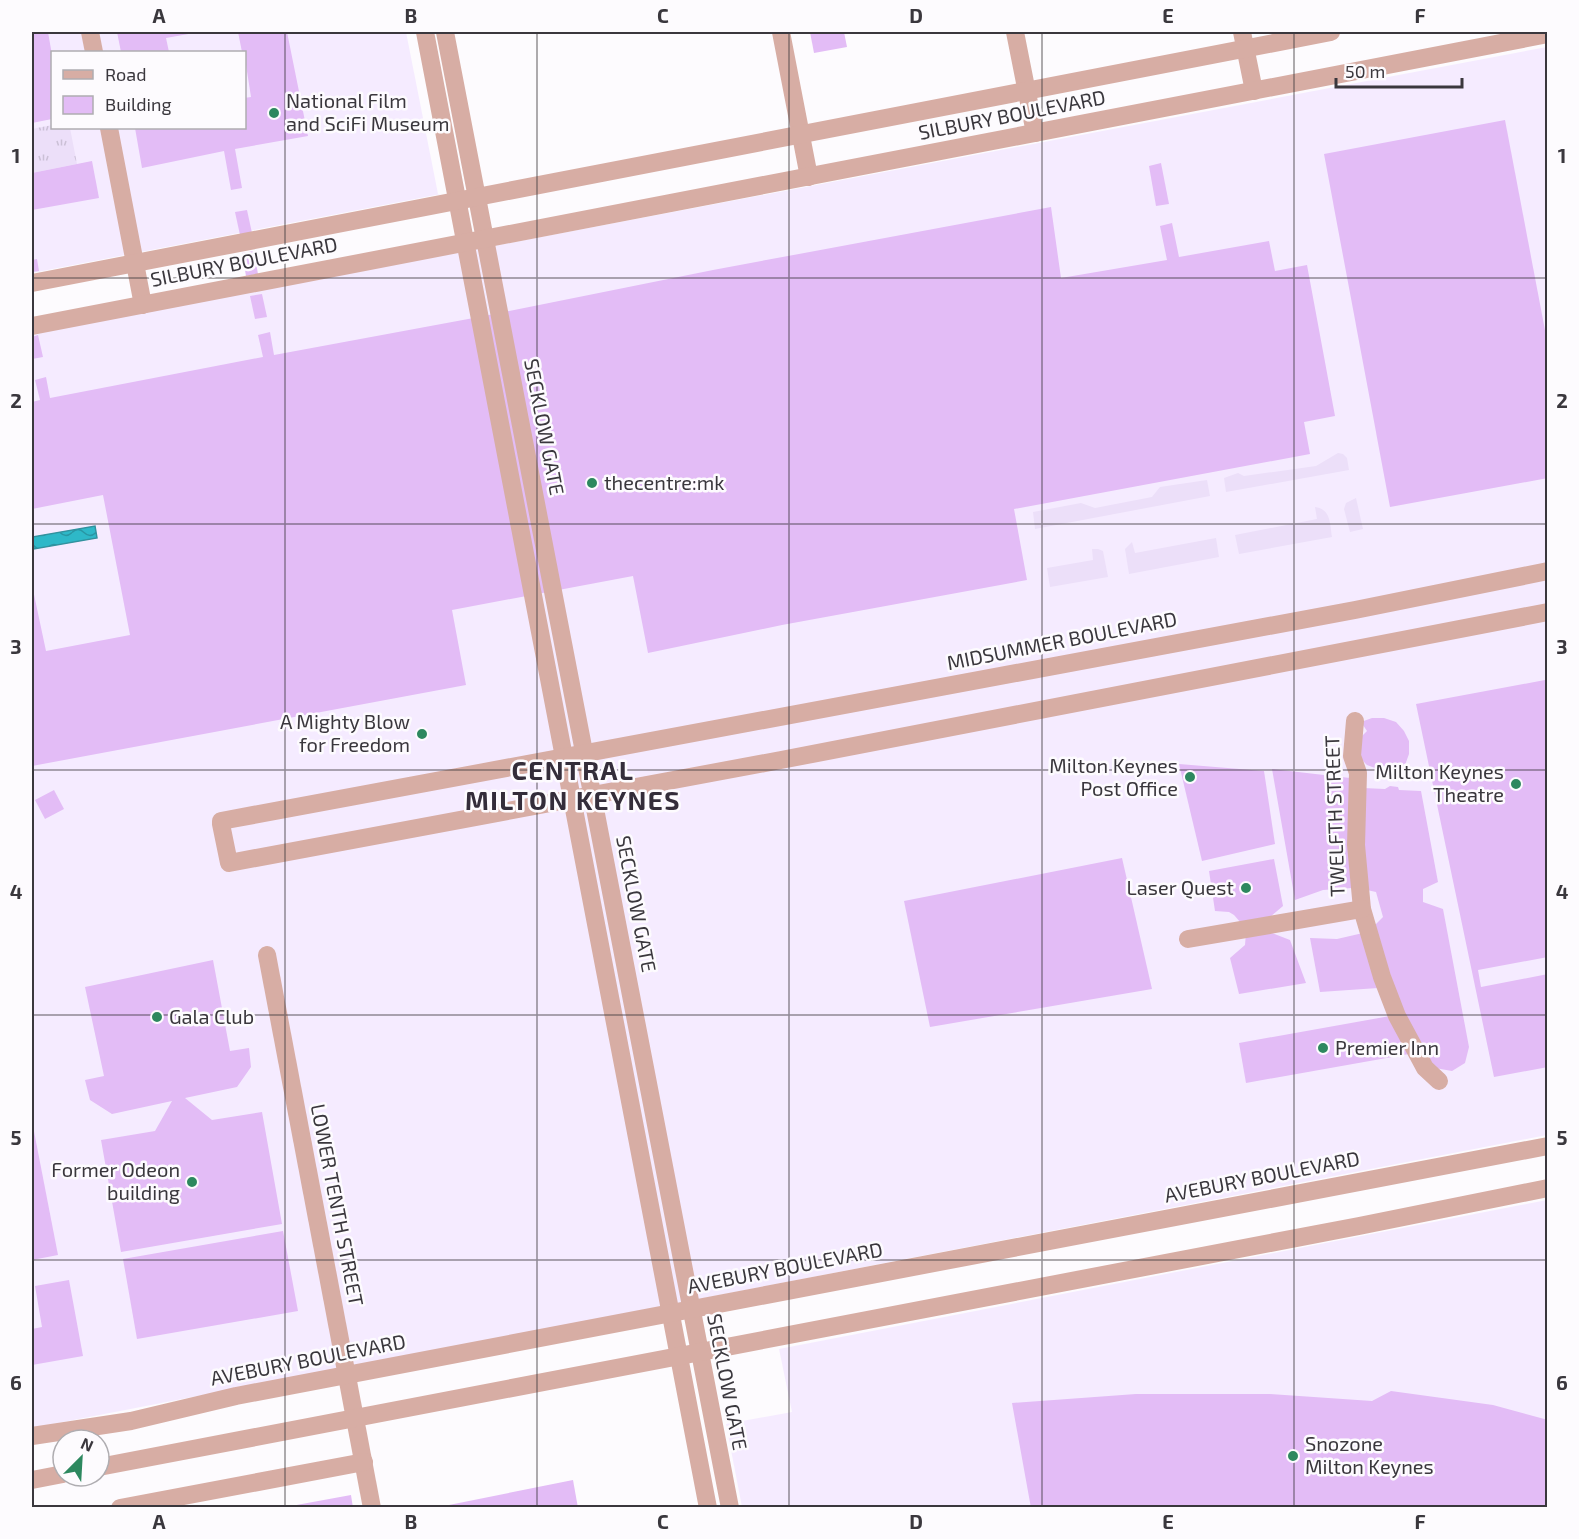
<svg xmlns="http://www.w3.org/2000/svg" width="1579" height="1539" viewBox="0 0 1579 1539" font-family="'Exo 2',sans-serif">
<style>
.built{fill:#f5ebff;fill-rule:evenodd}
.grass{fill:url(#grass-tufts)}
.garden{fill:#ecdff9}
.water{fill:url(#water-waves);stroke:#32919e;stroke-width:1.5}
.building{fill:#e3bcf6}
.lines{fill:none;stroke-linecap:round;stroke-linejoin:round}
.minor{stroke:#d7ada4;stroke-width:18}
.grid{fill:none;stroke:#3a373d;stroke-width:1.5;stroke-opacity:0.55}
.poi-dot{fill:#2d885f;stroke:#fdfbfe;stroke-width:2}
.labels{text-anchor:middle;stroke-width:5;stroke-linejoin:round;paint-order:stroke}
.poi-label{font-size:20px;fill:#3a373d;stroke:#fdfbfe;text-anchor:start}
.street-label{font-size:20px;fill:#3a373d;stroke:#fdfbfe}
.district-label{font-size:26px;font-weight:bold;letter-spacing:1.5px;fill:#342d3a;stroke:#fdfbfe}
.neatline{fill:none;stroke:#3a373d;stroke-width:2}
.grid-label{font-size:20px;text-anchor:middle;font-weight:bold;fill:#3a373d}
</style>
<defs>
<pattern id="grass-tufts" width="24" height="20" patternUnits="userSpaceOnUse" patternTransform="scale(1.5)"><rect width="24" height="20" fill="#ecdff9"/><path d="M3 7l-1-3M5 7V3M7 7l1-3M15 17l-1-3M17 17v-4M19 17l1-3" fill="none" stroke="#cbc0d6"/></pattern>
<pattern id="water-waves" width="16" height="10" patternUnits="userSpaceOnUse" patternTransform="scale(1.5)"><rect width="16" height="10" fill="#2eb8c8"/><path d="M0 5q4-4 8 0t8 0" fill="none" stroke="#2896a4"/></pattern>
</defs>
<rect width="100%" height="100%" fill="#fdfbfe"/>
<g class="built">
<path d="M32 32H406L438 194H441L32 273ZM52 52H244V128H52Z"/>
<path d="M1547 47V1135L32 1428V333Z"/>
<path d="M1547 1200V1507H742L726 1424 792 1412 779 1349Z"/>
</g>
<path class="grass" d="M52 125V128H70L77 164 32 173V129Z"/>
<g class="garden">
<path d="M1338 453 1343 454 1347 458 1349 470 1226 492 1224 478 1238 473 1244 476 1316 466Z"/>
<path d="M1207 480 1210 496 1035 529 1033 512 1081 503 1095 508 1152 497 1160 487Z"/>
<path d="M1356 498 1363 529 1350 532 1344 509 1346 503Z"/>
<path d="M1315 507C1331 509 1330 524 1332 537L1239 554 1235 535 1317 519Z"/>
<path d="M1216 538 1219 557 1129 574 1125 549 1132 542 1135 553Z"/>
<path d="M1092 549H1098L1103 551 1108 577 1050 587 1047 568 1093 560Z"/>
</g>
<path class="water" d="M95 526 97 538 34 549 32 537Z"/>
<g class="building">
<path d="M32 32H48L52 55V119L32 123Z"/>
<path d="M117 32H194V33L166 38 169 52H121Z"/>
<path d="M238 32H287L308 136 235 149 242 188 231 190 224 151 142 168 135 128H244V98L251 97 244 52H242Z"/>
<path d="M810 32H844L847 47 814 53Z"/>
<path d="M1505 120 1548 346V478L1390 507 1324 154Z"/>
<path d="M92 161 99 198 32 210V173Z"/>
<path d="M1161 163 1169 204 1156 206 1149 166Z"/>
<path d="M1051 207 1061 278 1167 260 1160 226 1172 223 1179 257 1269 241 1275 271 1307 265 1335 416 1304 422 1310 454 1014 509 1027 580 782 625 648 653 633 576 452 610 466 685 32 766V585L46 651 130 635 103 495 32 509V402L40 400 35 380 46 377 50 398 263 357 258 335 270 332 274 355 479 317 713 270Z"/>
<path d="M247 210 252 233 240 235 235 212Z"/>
<path d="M254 251 258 274 246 276 242 253Z"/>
<path d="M37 259 39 271 32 272V260Z"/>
<path d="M262 294 267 317 255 319 250 296Z"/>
<path d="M38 335 43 357 32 359V337Z"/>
<path d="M1545 680 1548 692V957L1478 970 1481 987 1548 974V1067L1494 1077 1416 704Z"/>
<path d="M1372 718H1384L1396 722 1404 731 1409 741V754L1405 765 1398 772 1392 765 1375 768 1367 765 1362 760 1359 752 1361 737 1367 731 1361 722Z"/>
<path d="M1179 764 1264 771 1275 844 1202 861Z"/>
<path d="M1272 769 1350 778 1348 841 1352 888 1323 890 1295 900Z"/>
<path d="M1390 786 1398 787 1399 790 1421 791 1438 882 1423 889V902L1443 909 1469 1047 1465 1063 1452 1071 1435 1068 1413 1031 1397 995 1374 926 1383 917 1376 892 1367 890 1364 854 1363 788 1385 789Z"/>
<path d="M54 790 64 809 45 819 35 800Z"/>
<path d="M1122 858 1152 989 930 1027 904 901Z"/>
<path d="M1274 859 1283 906 1270 917 1241 923 1234 915 1229 912 1215 911 1209 871Z"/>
<path d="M1264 930 1290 940 1306 983 1239 994 1230 958 1245 945 1246 933Z"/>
<path d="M1363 933 1378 988 1320 992 1310 938 1337 939Z"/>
<path d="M213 960 230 1051 249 1048 251 1067 237 1087 185 1098 212 1120 262 1112 282 1224 121 1252 101 1140 155 1131 172 1101 112 1114 90 1100 85 1080 104 1076 85 987Z"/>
<path d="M1390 1016 1409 1054 1246 1083 1239 1043Z"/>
<path d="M32 1121 58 1255 32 1260Z"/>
<path d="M283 1231 298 1311 137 1339 123 1259Z"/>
<path d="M69 1280 83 1356 32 1365V1329L42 1327 35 1286Z"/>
<path d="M1391 1391 1493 1405 1548 1420V1508H1031L1012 1403 1136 1394H1270L1372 1401Z"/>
<path d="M573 1480 578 1508H444V1506Z"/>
<path d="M351 1495 353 1508H291V1506Z"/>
</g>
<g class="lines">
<g class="minor">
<path d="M90 32 94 52"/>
<path d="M425 32 708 1508"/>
<path d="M445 32 730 1508"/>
<path d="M781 32 809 177"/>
<path d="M1015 32 1035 133"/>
<path d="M1242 32 1254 91"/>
<path d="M109 128 143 305"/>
<path d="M32 283 1331 32"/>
<path d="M32 326 1548 34"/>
<path d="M1548 571 1355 610 221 821V824L229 863 781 760 1548 612"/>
<path d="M1355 721 1352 756 1358 773 1356 845 1362 909 1382 977 1397 1016 1425 1068 1439 1081"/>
<path d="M1188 939 1362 909"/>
<path d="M267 955 372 1508"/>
<path d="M32 1436 131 1421 236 1396 1548 1146"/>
<path d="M99 1467 1359 1226 1548 1188"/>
<path d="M32 1480 63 1474"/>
<path d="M120 1508 364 1462"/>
</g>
</g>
<path class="grid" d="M285 32V1508M537 32V1508M789 32V1508M1042 32V1508M1294 32V1508M32 278H1548M32 524H1548M32 770H1548M32 1015H1548M32 1260H1548"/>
<g class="poi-dot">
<circle cx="274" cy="113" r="6"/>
<circle cx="592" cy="483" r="6"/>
<circle cx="422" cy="734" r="6"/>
<circle cx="1190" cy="777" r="6"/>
<circle cx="1516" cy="784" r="6"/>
<circle cx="1246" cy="888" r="6"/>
<circle cx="157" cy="1017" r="6"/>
<circle cx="1323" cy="1048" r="6"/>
<circle cx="192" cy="1182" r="6"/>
<circle cx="1293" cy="1456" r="6"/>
</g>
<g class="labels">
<g class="poi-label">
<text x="286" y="108">National Film<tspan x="286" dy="23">and SciFi Museum</tspan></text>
<text x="604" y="490">thecentre:mk</text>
<text x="410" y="729" text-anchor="end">A Mighty Blow<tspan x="410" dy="23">for Freedom</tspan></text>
<text x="1178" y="773" text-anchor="end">Milton Keynes<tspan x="1178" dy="23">Post Office</tspan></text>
<text x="1504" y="779" text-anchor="end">Milton Keynes<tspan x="1504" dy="23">Theatre</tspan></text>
<text x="1234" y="895" text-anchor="end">Laser Quest</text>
<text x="169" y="1024">Gala Club</text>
<text x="1335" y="1055">Premier Inn</text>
<text x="180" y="1177" text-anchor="end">Former Odeon<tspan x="180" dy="23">building</tspan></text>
<text x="1305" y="1451">Snozone<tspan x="1305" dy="23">Milton Keynes</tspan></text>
</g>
<g class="street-label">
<text transform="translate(1012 115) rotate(-11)" y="7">SILBURY BOULEVARD</text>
<text transform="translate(244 262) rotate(-11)" y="7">SILBURY BOULEVARD</text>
<text transform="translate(544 427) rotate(79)" y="7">SECKLOW GATE</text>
<text transform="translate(1062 641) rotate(-11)" y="7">MIDSUMMER BOULEVARD</text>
<text transform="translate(1335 816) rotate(-92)" y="7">TWELFTH STREET</text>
<text transform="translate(636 904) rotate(79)" y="7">SECKLOW GATE</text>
<text transform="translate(1262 1177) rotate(-11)" y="7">AVEBURY BOULEVARD</text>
<text transform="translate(337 1205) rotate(79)" y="7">LOWER TENTH STREET</text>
<text transform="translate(785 1268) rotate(-11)" y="7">AVEBURY BOULEVARD</text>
<text transform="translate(308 1360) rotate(-11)" y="7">AVEBURY BOULEVARD</text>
<text transform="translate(727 1382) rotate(79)" y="7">SECKLOW GATE</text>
</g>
<g class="district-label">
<text x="573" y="780">CENTRAL<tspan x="573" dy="30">MILTON KEYNES</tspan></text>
</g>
</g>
<rect width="1579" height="1539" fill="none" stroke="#fdfbfe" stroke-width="66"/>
<rect x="51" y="51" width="195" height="78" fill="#fdfbfe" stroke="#afadb1" stroke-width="1.5"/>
<rect x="63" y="70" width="30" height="9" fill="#d7ada4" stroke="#afadb1" stroke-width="1.5"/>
<text x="105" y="81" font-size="18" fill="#3a373d">Road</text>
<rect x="63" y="96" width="30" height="18" fill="#e3bcf6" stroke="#afadb1" stroke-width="1.5"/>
<text x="105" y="111" font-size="18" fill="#3a373d">Building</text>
<g transform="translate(81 1458) rotate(24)"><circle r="28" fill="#fdfbfe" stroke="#afadb1" stroke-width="1.5"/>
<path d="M0-4.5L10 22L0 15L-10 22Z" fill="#2d885f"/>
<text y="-9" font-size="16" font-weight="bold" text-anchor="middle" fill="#3a373d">N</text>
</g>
<path d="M1336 78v9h126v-9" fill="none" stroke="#3a373d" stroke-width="3"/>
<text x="1345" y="78" font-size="18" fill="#3a373d" stroke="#fdfbfe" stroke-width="4.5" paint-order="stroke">50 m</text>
<rect x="33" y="33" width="1513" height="1473" class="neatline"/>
<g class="grid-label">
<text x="159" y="23">A</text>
<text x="411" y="23">B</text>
<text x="663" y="23">C</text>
<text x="916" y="23">D</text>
<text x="1168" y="23">E</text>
<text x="1420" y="23">F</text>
<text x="16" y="163">1</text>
<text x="1562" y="163">1</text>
<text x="16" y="408">2</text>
<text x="1562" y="408">2</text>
<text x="16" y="654">3</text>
<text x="1562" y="654">3</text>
<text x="16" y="899">4</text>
<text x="1562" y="899">4</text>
<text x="16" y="1145">5</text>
<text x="1562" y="1145">5</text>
<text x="16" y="1390">6</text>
<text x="1562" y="1390">6</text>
<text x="159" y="1529">A</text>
<text x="411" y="1529">B</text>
<text x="663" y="1529">C</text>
<text x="916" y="1529">D</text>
<text x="1168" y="1529">E</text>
<text x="1420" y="1529">F</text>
</g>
</svg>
